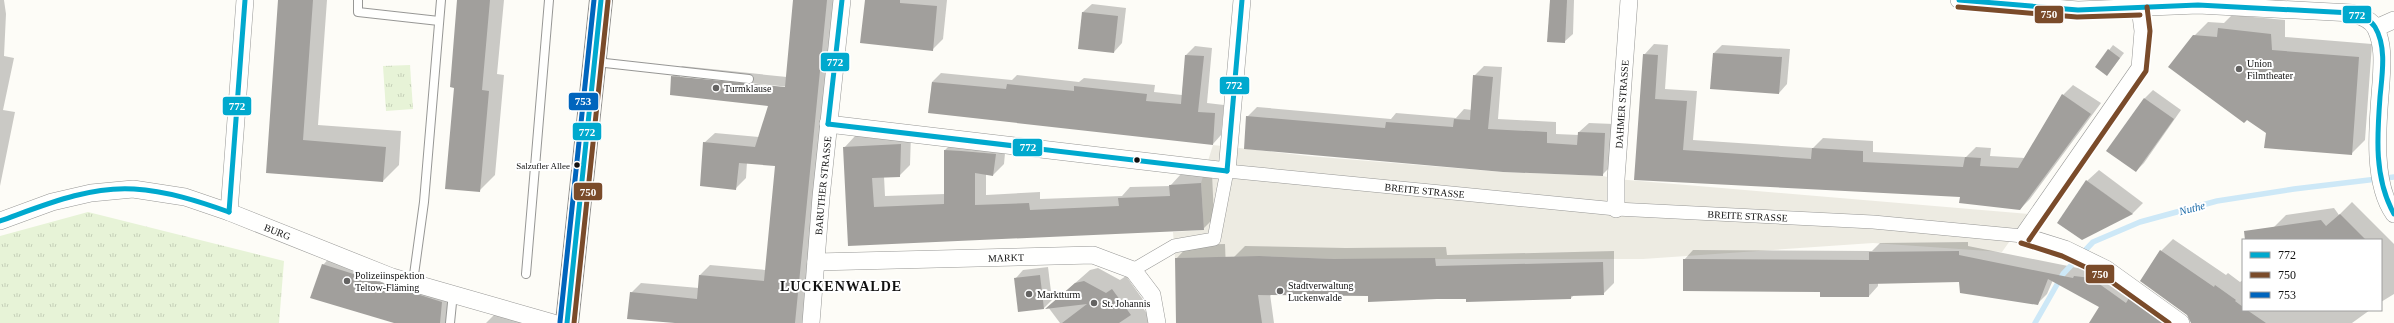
<svg xmlns="http://www.w3.org/2000/svg" width="2394" height="323" viewBox="0 0 2394 323" font-family="'Times New Roman',serif">
<style>
.park{fill:url(#park-tufts)}
.plaza{fill:#edebe2}
.shadow{fill:#0003;fill-rule:evenodd}
.lines{fill:none;stroke-linecap:round;stroke-linejoin:round}
.stream{stroke:#cde8f7;stroke-width:5.5}
.building{fill:#a19f9c}
.service-casing{stroke:#979795;stroke-width:10}
.pedestrian-casing{stroke:#979795;stroke-width:14}
.minor-casing{stroke:#979795;stroke-width:18}
.secondary-casing{stroke:#8e8d8b;stroke-width:24}
.service{stroke:#fffffe;stroke-width:8}
.pedestrian{stroke:#fffffe;stroke-width:13}
.minor{stroke:#fffffe;stroke-width:17}
.secondary{stroke:#f6f4eb;stroke-width:22}
.bus-1-casing{stroke:#fff;stroke-width:8}
.bus-2-casing{stroke:#fff;stroke-width:8}
.bus-3-casing{stroke:#fff;stroke-width:8}
.bus-1{stroke:#00a9ce;stroke-width:5}
.bus-2{stroke:#7a4b2a;stroke-width:5}
.bus-3{stroke:#0065bd;stroke-width:5}
.poi-dot{fill:#646362;stroke:#fff;stroke-width:1.5}
.bus-dot{fill:#111;stroke:#fff;stroke-width:1.5}
.labels{text-anchor:middle;stroke-width:4;stroke-linejoin:round;paint-order:stroke}
.bus-label{font-size:9px;fill:#111;stroke:#fff;text-anchor:end}
.poi-label{font-size:10px;fill:#111;stroke:#fff;text-anchor:start}
.street-label{font-size:10px;fill:#111;stroke:#fff}
.water-label{font-size:11px;font-style:italic;fill:#1768a6;stroke:#fff}
.district-label{font-size:14px;font-weight:bold;letter-spacing:1px;fill:#111;stroke:#fff}
.line-badge{stroke:#fff;stroke-width:1.5}
.badge-label{font-size:11px;text-anchor:middle;font-weight:bold;fill:#fff}
</style>
<defs>
<pattern id="park-tufts" width="24" height="20" patternUnits="userSpaceOnUse"><rect width="24" height="20" fill="#e7f3d7"/><path d="M3 7l-1-3M5 7V3M7 7l1-3M15 17l-1-3M17 17v-4M19 17l1-3" fill="none" stroke="#c5cfb8"/></pattern>
</defs>
<rect width="100%" height="100%" fill="#fdfcf7"/>
<g class="park">
<path d="M410 65 413 109 386 111 383 66Z"/>
<path d="M88 212 284 261 279 323H0V236Z"/>
</g>
<path class="plaza" d="M1213 145 1308 156 1503 172 1603 176 1616 179 2029 214 2002 252 1873 243 1643 259H1334L1259 256 1175 258 1173 232 1204 230 1201 183Z"/>
<g class="shadow">
<path d="M0 0H4L6 14 4 56 14 58 3 110 15 112 0 186Z"/>
<path d="M281 0H327L318 125 401 131 399 165 383 181 267 172Z"/>
<path d="M458 0H504L497 74 504 75 495 175 479 191 455 87Z"/>
<path d="M794 0H835L804 323H685L631 293 641 283 699 288 700 275 710 265 766 270 776 165 747 162 746 178 736 188 704 143 715 133 759 137 769 105 672 76 682 66 787 77ZM680 76 790 87V89L680 78Z"/>
<path d="M866 0H947L943 39 932 50Z"/>
<path d="M1551 0H1574L1573 34 1564 42Z"/>
<path d="M1092 4 1126 8 1122 43 1114 52 1079 48 1083 12Z"/>
<path d="M2232 15 2285 20V37L2372 44 2365 140 2351 154 2267 133 2194 36 2208 22 2224 23Z"/>
<path d="M1654 44 1668 45 1665 89 1697 91 1693 140 1813 148 1823 138 1873 141V152L1966 157 1976 147 1991 148 1990 156 2025 158 2063 95 2073 85 2101 103 2030 199 2020 209 1961 196 1635 179 1644 55Z"/>
<path d="M1722 45 1790 49 1787 84 1779 93 1714 53Z"/>
<path d="M2113 45 2124 53 2107 75 2096 67Z"/>
<path d="M1195 46 1212 48 1207 103 1224 105 1221 135 1213 144 929 112 932 82 941 73 1012 80 1017 75 1079 82 1084 78 1155 85 1154 92 1182 95 1186 55Z"/>
<path d="M1484 66 1502 67 1498 119 1556 122V134L1579 135V132L1589 123 1614 124 1612 165 1602 175 1247 117 1257 107 1391 119 1396 113 1456 118 1464 109 1472 110 1474 76Z"/>
<path d="M2153 90 2181 110 2144 163 2136 171 2145 98Z"/>
<path d="M911 134 910 165 899 176H884L885 196 945 194V150L956 139 1006 143 1004 164 993 175 986 174V195L1040 192V199L1122 196 1130 187 1170 186 1181 174 1212 173 1214 218 1203 229 849 245 844 148 855 136Z"/>
<path d="M2099 170 2143 203 2132 214 2087 181Z"/>
<path d="M2352 202 2394 244V294L2381 302V240H2267L2274 227 2286 215 2334 208 2339 215Z"/>
<path d="M2173 239 2226 275 2228 273 2240 282 2243 280V310H2370L2352 323H2211L2161 251Z"/>
<path d="M1968 242V246L2083 269 2085 267 2101 269 2182 323H2090L2101 307 2053 280 2047 294 2037 304 1960 281 1878 283V286L1869 296 1821 291 1684 260 1693 250 1872 251 1880 243Z"/>
<path d="M1225 244 1228 323H1177L1176 259 1189 245Z"/>
<path d="M1245 246 1346 248 1446 247 1447 255 1614 251V283L1603 294 1574 295 1571 298 1270 294 1274 323H1242L1234 257Z"/>
<path d="M336 251 455 288 452 323H397L323 265Z"/>
<path d="M1048 267 1052 300 1044 308 1019 311 1015 279 1023 270Z"/>
<path d="M1098 268 1120 280 1126 276 1144 301 1140 304 1154 323H1060L1048 307 1090 270Z"/>
<path d="M496 313 528 323H486Z"/>
</g>
<g class="lines">
<path class="stream" d="M2035 323 2063 274 2093 242 2140 222 2217 201 2294 189 2394 177"/>
</g>
<g class="building">
<path d="M278 0H313L303 140 386 147 383 182 266 173Z"/>
<path d="M457 0H490L482 90 489 91 480 192 445 189 454 88 450 87Z"/>
<path d="M793 0H827L795 323H675L627 319 630 292 697 299 699 275 764 281 775 166 739 163 736 190 700 186 703 142 755 147 768 106 670 95 671 76 785 87Z"/>
<path d="M865 0H900V3L937 6 933 51 860 43Z"/>
<path d="M1550 0H1567L1565 43 1547 42Z"/>
<path d="M1082 12 1118 16 1114 53 1078 49Z"/>
<path d="M2218 28 2271 34 2272 50 2359 57 2352 155 2264 148 2266 133 2247 120 2244 123 2168 67 2193 35 2217 37Z"/>
<path d="M2108 49 2120 58 2107 76 2095 67Z"/>
<path d="M1713 53 1782 57 1779 94 1710 89Z"/>
<path d="M1643 54 1658 55 1655 99 1687 101 1683 150 1811 159 1812 148 1863 151V162L1963 167 1965 157 1981 158 1980 166 2018 168 2062 94 2091 114 2020 210 1959 203 1960 197 1634 180Z"/>
<path d="M1185 55 1204 56 1198 112 1215 113 1213 145 928 113 932 82 1006 89 1007 84 1074 91V86L1147 94 1146 101 1181 104Z"/>
<path d="M1473 75 1493 77 1488 129 1547 132V143L1577 145 1578 132 1605 133 1603 176 1503 172 1244 149 1246 116 1385 128 1386 122 1453 127 1454 119 1470 120Z"/>
<path d="M2144 98 2174 119 2136 172 2106 151Z"/>
<path d="M901 144 900 177 872 178 874 207 944 204V150L961 151 996 154 993 176 975 173V205L1029 203 1030 210 1119 206 1118 198 1170 196 1169 185 1201 183 1204 230 848 246 843 147Z"/>
<path d="M2086 180 2133 214 2082 240 2057 223Z"/>
<path d="M2340 214 2366 240H2245L2244 231 2321 220 2326 226Z"/>
<path d="M2160 250 2214 287 2215 285 2236 300 2235 301 2243 307V310H2247L2266 323H2191L2187 315 2140 281Z"/>
<path d="M1959 251V255L2073 278 2074 276 2091 278 2126 303 2129 298 2164 323H2089L2099 307 2048 279 2038 305 1960 293 1959 282 1869 284V297H1820V292L1683 291V259L1869 260V252Z"/>
<path d="M1259 256 1334 259 1435 258 1436 266 1603 262 1604 295 1571 296V299L1466 302V299H1437L1368 302V296L1258 295 1262 323H1176L1175 258Z"/>
<path d="M322 264 442 302 440 323H394L310 298Z"/>
<path d="M1040 275 1044 309 1018 312 1014 278Z"/>
<path d="M1084 281 1106 293 1112 289 1131 315 1119 323H1062L1087 304 1045 309 1075 283Z"/>
</g>
<g class="lines">
<defs>
<g id="service">
<path d="M358 0V12L439 21"/>
<path d="M596 62 749 79"/>
<path d="M526 274 549 0"/>
<path d="M413 282 424 202 441 0"/>
<path d="M450 323 453 293"/>
</g>
<g id="pedestrian">
<path id="s1" d="M1133 270 1174 246 1214 239 1227 171 1616 209 1873 222 2023 236"/>
</g>
<g id="minor">
<path d="M1959 0 2078 10 2198 5 2352 13C2361 16 2372 20 2376 29 2384 46 2382 65 2381 83 2378 121 2371 182 2394 214"/>
<path d="M2140 8 2143 31 2140 68 2023 236 2065 249 2106 269 2181 323"/>
<path d="M2376 28 2394 20"/>
<path d="M828 124 1227 171 1242 0"/>
<path id="s2" d="M1616 209V179L1629 0"/>
<path d="M229 212 245 0"/>
<path id="s3" d="M0 221 52 202 91 193 133 189 185 197 229 212 392 277 553 323"/>
<path id="s4" d="M816 262 1093 255 1133 270 1152 295 1157 323"/>
<path id="s5" d="M811 323 821 197 842 0"/>
</g>
<path id="secondary" d="M567 323 601 0"/>
</defs>
<use href="#service" class="service-casing"/>
<use href="#pedestrian" class="pedestrian-casing"/>
<use href="#minor" class="minor-casing"/>
<use href="#secondary" class="secondary-casing"/>
<use href="#service" class="service"/>
<use href="#pedestrian" class="pedestrian"/>
<use href="#minor" class="minor"/>
<use href="#secondary" class="secondary"/>
<defs>
<g id="bus-1">
<path d="M1959 0 2078 10 2198 5 2352 13C2360 16 2370 19 2375 27 2387 47 2382 75 2380 97 2377 137 2374 178 2394 214"/>
<path d="M828 124 1227 171"/>
<path d="M828 124 842 0"/>
<path d="M1227 171 1242 0"/>
<path d="M229 212 245 0"/>
<path d="M0 221C42 206 88 186 134 189 167 191 198 201 229 212"/>
<path d="M567 323 601 0"/>
</g>
<g id="bus-2">
<path d="M1958 7 2077 17 2140 15"/>
<path d="M2029 240 2146 71 2150 31 2147 7"/>
<path d="M2021 243 2062 256 2102 275 2169 323"/>
<path d="M574 323 608 1"/>
</g>
<path id="bus-3" d="M560 322 594 0"/>
</defs>
<use href="#bus-1" class="bus-1-casing"/>
<use href="#bus-2" class="bus-2-casing"/>
<use href="#bus-3" class="bus-3-casing"/>
<use href="#bus-1" class="bus-1"/>
<use href="#bus-2" class="bus-2"/>
<use href="#bus-3" class="bus-3"/>
</g>
<g class="poi-dot">
<circle cx="2239" cy="69" r="4"/>
<circle cx="716" cy="88" r="4"/>
<circle cx="347" cy="281" r="4"/>
<circle cx="1280" cy="291" r="4"/>
<circle cx="1029" cy="294" r="4"/>
<circle cx="1094" cy="303" r="4"/>
</g>
<g class="bus-dot">
<circle cx="1137" cy="160" r="3.5"/>
<circle cx="577" cy="165" r="3.5"/>
</g>
<g class="labels">
<g class="bus-label">
<text x="570" y="169">Salzufler Allee</text>
</g>
<g class="poi-label">
<text x="2247" y="67">Union<tspan x="2247" dy="12">Filmtheater</tspan></text>
<text x="724" y="92">Turmklause</text>
<text x="355" y="279">Polizeiinspektion<tspan x="355" dy="12">Teltow-Fläming</tspan></text>
<text x="1288" y="289">Stadtverwaltung<tspan x="1288" dy="12">Luckenwalde</tspan></text>
<text x="1037" y="298">Marktturm</text>
<text x="1102" y="307">St. Johannis</text>
</g>
<g class="street-label">
<text dy="4" stroke="none"><textPath href="#s2" startOffset="105">DAHMER STRASSE</textPath></text>
<text dy="4" stroke="none"><textPath href="#s5" startOffset="138">BARUTHER STRASSE</textPath></text>
<text dy="4" stroke="none"><textPath href="#s1" startOffset="356">BREITE STRASSE</textPath></text>
<text dy="4" stroke="none"><textPath href="#s1" startOffset="680">BREITE STRASSE</textPath></text>
<text dy="4" stroke="none"><textPath href="#s3" startOffset="289">BURG</textPath></text>
<text dy="4" stroke="none"><textPath href="#s4" startOffset="190">MARKT</textPath></text>
</g>
<g class="water-label">
<text transform="translate(2192 208) rotate(-15)" y="4">Nuthe</text>
</g>
<g class="district-label">
<text x="841" y="291">LUCKENWALDE</text>
</g>
</g>
<g class="line-badge">
<rect x="2034" y="5" width="30" height="19" rx="4" fill="#7a4b2a"/>
<rect x="2342" y="5" width="30" height="19" rx="4" fill="#00a9ce"/>
<rect x="820" y="52" width="30" height="20" rx="4" fill="#00a9ce"/>
<rect x="1219" y="76" width="31" height="19" rx="4" fill="#00a9ce"/>
<rect x="568" y="92" width="31" height="19" rx="4" fill="#0065bd"/>
<rect x="222" y="96" width="30" height="20" rx="4" fill="#00a9ce"/>
<rect x="572" y="122" width="30" height="19" rx="4" fill="#00a9ce"/>
<rect x="1012" y="138" width="31" height="19" rx="4" fill="#00a9ce"/>
<rect x="573" y="182" width="30" height="19" rx="4" fill="#7a4b2a"/>
<rect x="2085" y="264" width="30" height="20" rx="4" fill="#7a4b2a"/>
</g>
<g class="badge-label">
<text x="2049" y="18">750</text>
<text x="2357" y="19">772</text>
<text x="835" y="66">772</text>
<text x="1234" y="89">772</text>
<text x="583" y="105">753</text>
<text x="237" y="110">772</text>
<text x="587" y="136">772</text>
<text x="1028" y="151">772</text>
<text x="588" y="196">750</text>
<text x="2100" y="278">750</text>
</g>
<rect x="2242" y="239" width="140" height="72" fill="#ffffff" stroke="#a0a0a0"/>
<rect x="2250" y="252" width="20" height="6" fill="#00a9ce" stroke="#a0a0a0"/>
<text x="2278" y="259" font-size="12" fill="#111111">772</text>
<rect x="2250" y="272" width="20" height="6" fill="#7a4b2a" stroke="#a0a0a0"/>
<text x="2278" y="279" font-size="12" fill="#111111">750</text>
<rect x="2250" y="292" width="20" height="6" fill="#0065bd" stroke="#a0a0a0"/>
<text x="2278" y="299" font-size="12" fill="#111111">753</text>
</svg>
